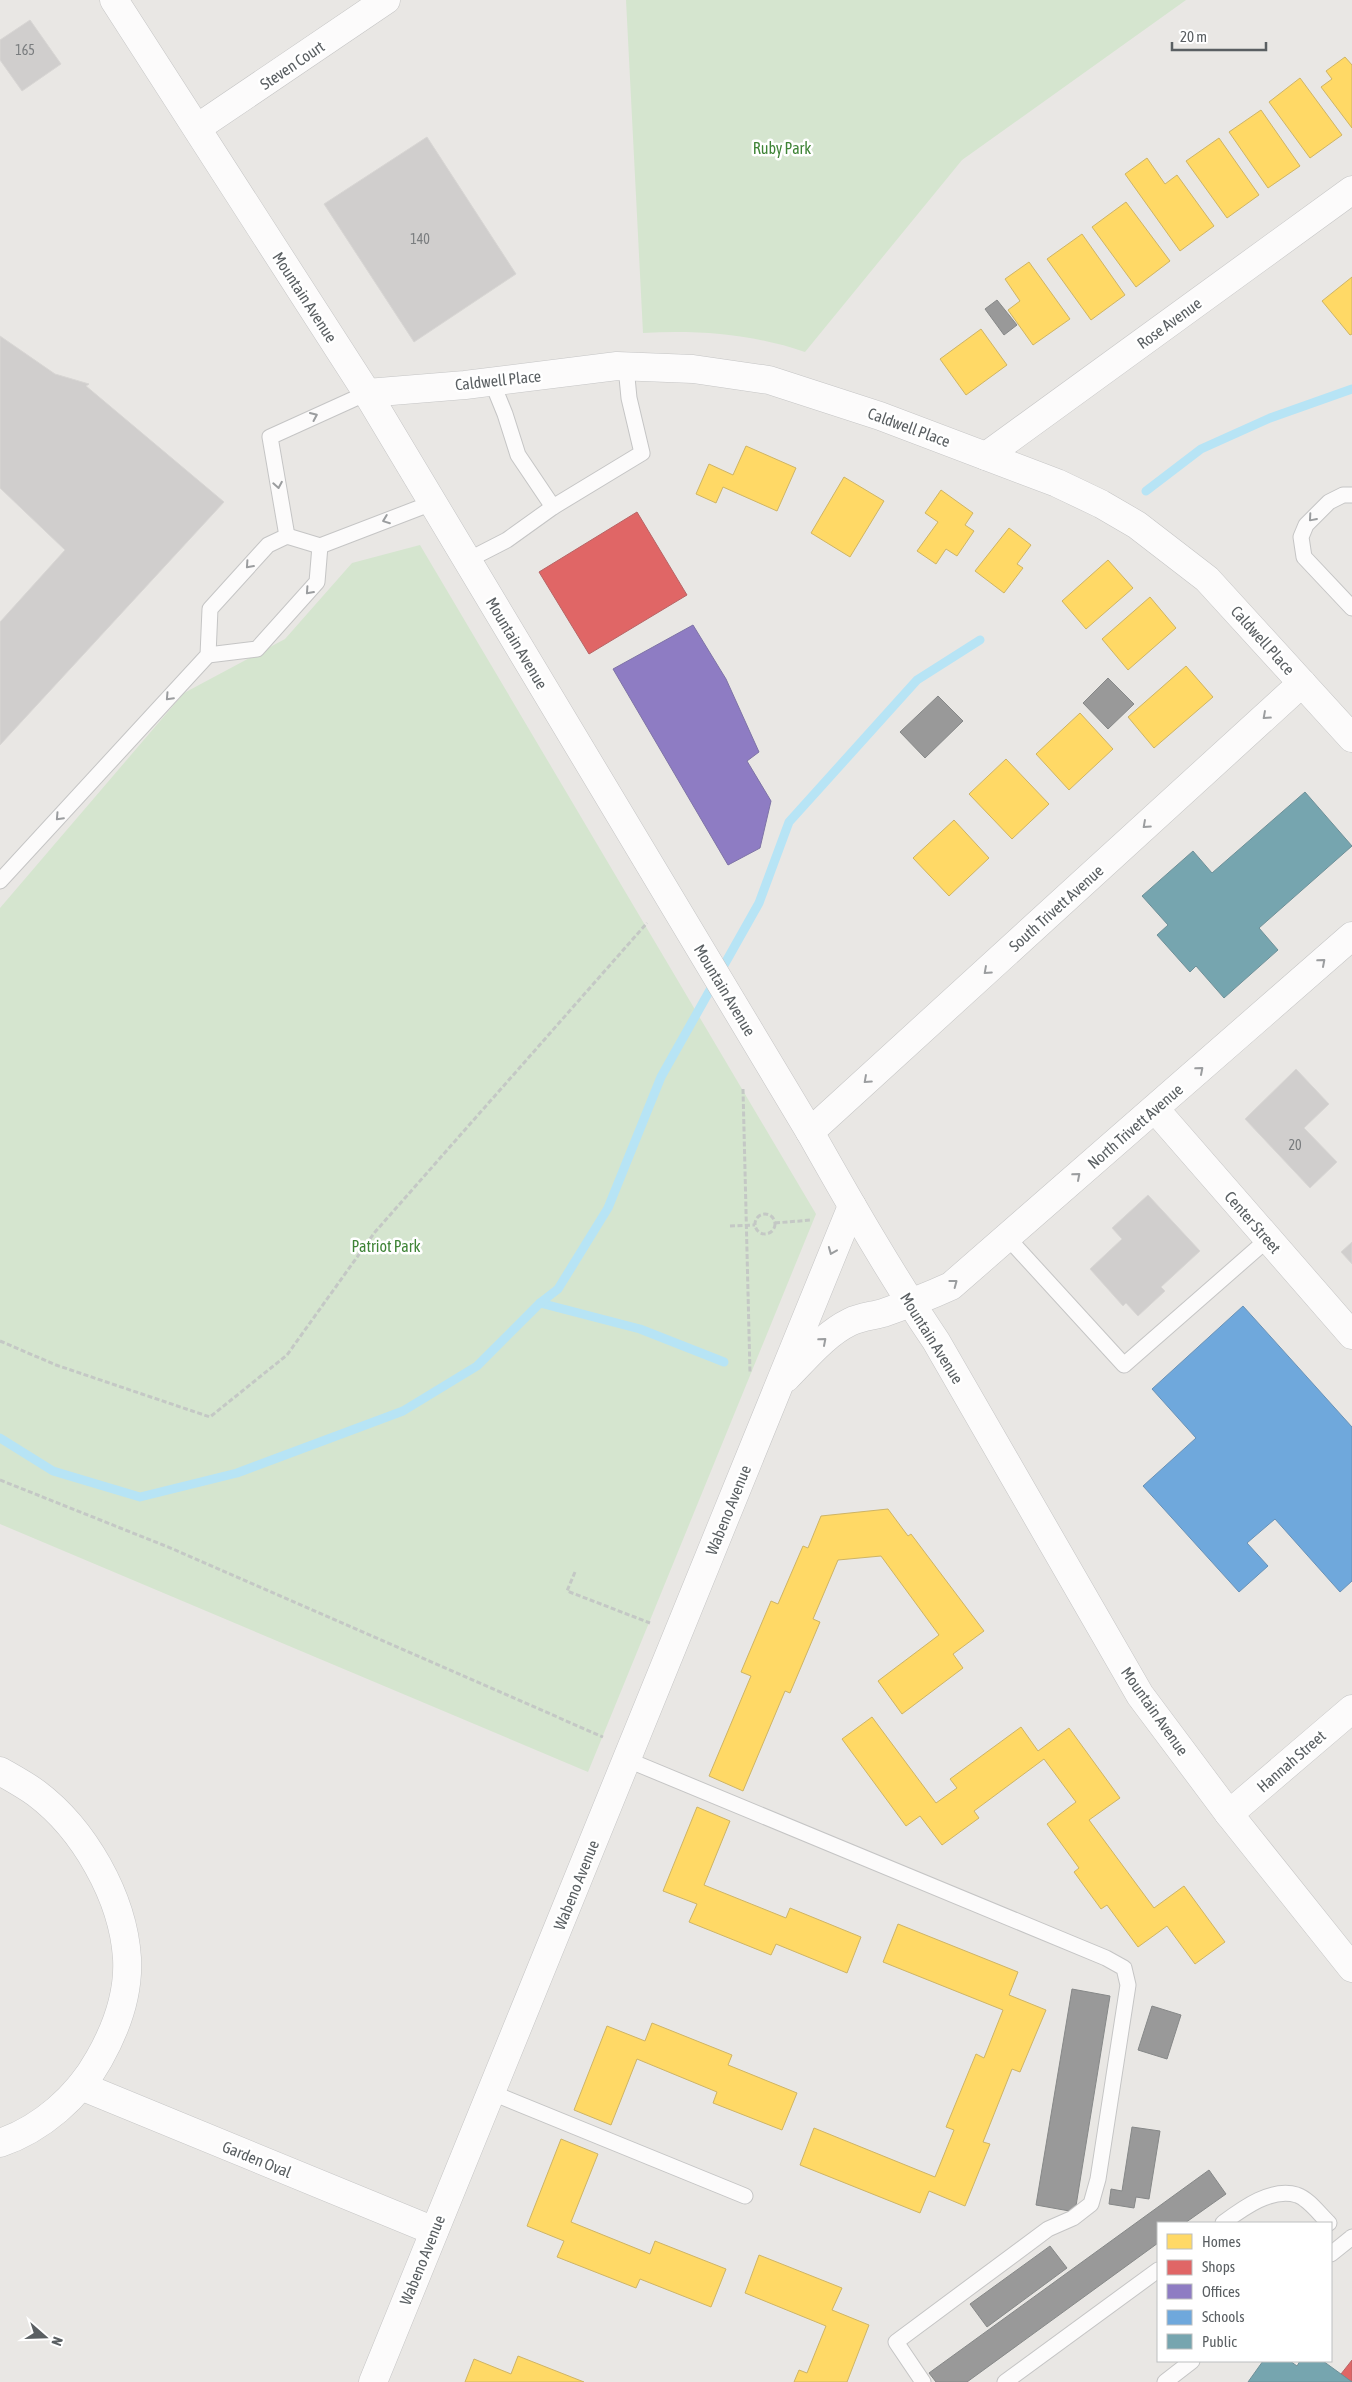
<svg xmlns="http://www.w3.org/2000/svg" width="1352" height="2382" viewBox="0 0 1352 2382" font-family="'Asap Condensed',sans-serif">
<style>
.green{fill:#d5e5cf}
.homes{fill:#ffd966;stroke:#ceb465}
.shops{fill:#e06666;stroke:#b86465}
.offices{fill:#8e7cc3;stroke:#7e73a6}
.schools{fill:#6fa8dc;stroke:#6992b7}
.public{fill:#76a5af;stroke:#6e9098}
.industry{fill:#999;stroke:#868888}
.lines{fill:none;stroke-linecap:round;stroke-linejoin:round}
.stream{stroke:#b7e4f5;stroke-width:9}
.building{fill:#d0cecd;stroke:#d8d6d4}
.service-casing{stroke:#c5c5c5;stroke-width:17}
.minor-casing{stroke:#c5c5c5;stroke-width:29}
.tertiary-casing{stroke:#c5c5c5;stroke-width:29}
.path{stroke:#c4c8c5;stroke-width:3;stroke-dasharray:5 2.5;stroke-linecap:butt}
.service{stroke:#fcfbfb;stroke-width:15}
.minor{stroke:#fcfbfb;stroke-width:28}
.tertiary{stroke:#fcfbfb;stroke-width:28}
.oneway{stroke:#9b9d9f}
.labels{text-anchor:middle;stroke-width:5;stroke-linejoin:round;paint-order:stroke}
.number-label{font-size:14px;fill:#797c7e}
.street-label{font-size:16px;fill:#5a5f62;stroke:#fff}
.park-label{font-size:16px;fill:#3f8437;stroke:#fff}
</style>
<rect width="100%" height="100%" fill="#e9e7e4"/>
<g class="green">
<path d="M626 0H1186L962 160 805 352C752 334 699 330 643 333Z"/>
<path d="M420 545 816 1214 588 1772 0 1524V908L184 693 285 639 352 563Z"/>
</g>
<g class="homes">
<path d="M1345 57 1352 65V128L1321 87 1332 79 1326 71Z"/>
<path d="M1300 78 1342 135 1310 158 1269 102Z"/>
<path d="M1261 110 1300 166 1268 188 1229 132Z"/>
<path d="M1219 138 1259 195 1227 218 1186 161Z"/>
<path d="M1147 158 1165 184 1177 175 1214 226 1180 251 1125 174Z"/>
<path d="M1126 202 1170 261 1136 287 1092 227Z"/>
<path d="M1082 234 1125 295 1091 320 1047 259Z"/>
<path d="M1029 262 1070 319 1033 345 1008 310 1020 301 1005 279Z"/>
<path d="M1352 277V334L1350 335 1322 301Z"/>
<path d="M981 329 1007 365 966 395 940 359Z"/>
<path d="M746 446 796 468 777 511 723 487 716 503 696 494 709 464 733 475Z"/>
<path d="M844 477 884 501 850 557 811 533Z"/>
<path d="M941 490 973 513 965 525 974 531 957 556 946 549 936 564 917 551 938 522 925 513Z"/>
<path d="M1009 528 1031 545 1017 564 1023 568 1004 593 975 571Z"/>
<path d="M1108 560 1133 588 1086 629 1062 601Z"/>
<path d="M1150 597 1176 628 1128 670 1102 639Z"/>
<path d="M1186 666 1213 697 1154 748 1128 717Z"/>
<path d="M1080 713 1113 749 1069 790 1036 754Z"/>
<path d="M1006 759 1049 804 1012 839 969 794Z"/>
<path d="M954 820 989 858 949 896 913 858Z"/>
<path d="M888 1509 908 1536 911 1534 984 1631 953 1654 963 1668 902 1714 878 1681 939 1635 881 1556 838 1560 813 1619 820 1622 790 1693 785 1691 743 1791 709 1776 751 1676 741 1672 771 1601 778 1604 803 1546 808 1548 821 1516Z"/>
<path d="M872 1717 936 1803 957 1788 950 1779 1021 1727 1038 1751 1069 1728 1120 1798 1089 1820 1154 1908 1184 1886 1225 1942 1195 1964 1167 1926 1138 1947 1107 1905 1101 1909 1074 1872 1079 1868 1047 1824 1076 1802 1044 1759 974 1811 979 1818 942 1845 920 1816 906 1826 842 1739Z"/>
<path d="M697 1807 730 1821 704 1885 786 1918 790 1908 861 1937 847 1973 776 1944 771 1955 689 1922 697 1904 663 1891Z"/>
<path d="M898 1924 1018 1972 1009 1995 1046 2010 1020 2072 1012 2069 983 2142 990 2144 965 2206 929 2191 920 2213 800 2165 814 2128 935 2177 954 2130 946 2127 976 2054 984 2058 1003 2010 883 1962Z"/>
<path d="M652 2023 732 2055 728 2065 797 2093 782 2130 713 2103 717 2092 637 2059 611 2125 574 2110 607 2026 645 2041Z"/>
<path d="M561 2139 598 2154 571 2222 650 2254 655 2241 726 2269 711 2307 640 2279 636 2288 557 2257 564 2241 527 2226Z"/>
<path d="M759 2255 842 2288 832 2310 869 2325 847 2382H794L799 2370 807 2373 826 2326 745 2293Z"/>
<path d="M518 2356 584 2382H465L474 2359 511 2374Z"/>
</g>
<g class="shops">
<path d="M637 512 687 595 589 654 539 572Z"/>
<path d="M1352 2360V2382L1341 2374Z"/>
</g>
<path class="offices" d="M693 625 726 679 759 752 747 761 771 801 760 848 728 865 613 669Z"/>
<path class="schools" d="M1243 1306 1352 1427V1581L1340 1592 1275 1519 1247 1543 1268 1566 1239 1592 1143 1486 1196 1438 1152 1389Z"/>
<g class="public">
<path d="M1305 792 1352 846 1259 928 1278 950 1224 998 1196 966 1190 972 1157 935 1168 925 1142 896 1193 851 1212 873Z"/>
<path d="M1263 2361H1290L1297 2366 1300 2361H1323L1352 2382H1248Z"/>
</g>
<g class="industry">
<path d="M997 300 1017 325 1004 335 985 309Z"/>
<path d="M1108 678 1134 704 1108 729 1083 703Z"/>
<path d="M938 696 963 721 925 758 900 732Z"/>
<path d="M1072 1989 1110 1996 1075 2212 1036 2205Z"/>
<path d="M1152 2006 1181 2015 1167 2059 1138 2050Z"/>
<path d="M1132 2127 1160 2131 1149 2199 1136 2197 1134 2208 1109 2204 1111 2189 1122 2191Z"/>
<path d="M1209 2170 1226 2194 1185 2223H1158V2243L967 2382H936L929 2373Z"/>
<path d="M1050 2246 1067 2268 987 2327 970 2304Z"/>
</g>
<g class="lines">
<g class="stream">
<path d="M1146 491 1201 449 1270 418 1352 389"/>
<path d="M540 1303 640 1329 724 1362"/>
<path d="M0 1438 53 1471 140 1497 237 1473 403 1411 477 1366 540 1303 558 1289 608 1208 661 1077 759 903 789 822 917 680 980 640"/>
</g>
</g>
<g class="building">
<path d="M30 20 61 64 22 91 0 60V40Z"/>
<path d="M427 137 516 274 414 342 324 204Z"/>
<path d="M0 336 55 374 89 384 86 386 224 502 0 745V622L65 550 0 488Z"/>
<path d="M1296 1069 1329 1104 1304 1128 1337 1162 1310 1188 1245 1119Z"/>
<path d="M1148 1195 1200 1251 1161 1287 1165 1291 1138 1316 1126 1303 1123 1306 1090 1269 1122 1239 1112 1228Z"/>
<path d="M1352 1242V1264L1341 1252Z"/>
</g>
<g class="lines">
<defs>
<g id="service">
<path d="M492 382 505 414 518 455 553 507"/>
<path d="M1352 495H1343L1329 502 1306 525 1301 537 1304 557 1352 608"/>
<path d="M287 536 270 437 367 393"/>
<path d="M468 560 507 540 553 507 642 453 629 398 626 367"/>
<path d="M208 655 257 649 317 582 320 546"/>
<path d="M0 881 208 655 210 609 268 545 287 536 320 546 432 503"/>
<path d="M1007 1237 1124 1365 1268 1239"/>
<path d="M628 1760 1106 1958 1124 1968 1128 1985 1098 2179 1091 2204 1073 2218 1048 2229 896 2342 923 2382"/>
<path d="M490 2092 745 2196"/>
<path d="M1223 2223C1242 2209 1271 2187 1297 2195 1309 2199 1320 2215 1329 2223"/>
<path d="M1331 2254 1352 2237"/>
<path d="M1005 2382 1158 2270"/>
<path d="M1165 2382 1192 2361"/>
</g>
<g id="minor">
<path d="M197 128 386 0"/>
<path d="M367 393 465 385 617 366 693 369 769 380 880 416 1057 483 1101 504 1137 525 1207 579 1352 738"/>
<path d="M986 456 1352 190"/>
<path d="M1155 1109 1352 1335"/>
<path d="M810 1132 1302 683"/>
<path d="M786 1378C805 1359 825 1334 850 1322 860 1317 872 1316 883 1313 906 1305 929 1296 951 1286L1352 936"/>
<path d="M0 1771C12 1778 25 1785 36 1793 84 1829 123 1897 127 1958 129 1993 116 2029 99 2059 78 2097 41 2129 0 2143"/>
<path d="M1229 1814 1352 1709"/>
<path d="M81 2086 434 2231"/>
<path d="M373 2382 852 1206"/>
</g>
<path id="tertiary" d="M114 0 367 393 810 1132C850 1203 890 1273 936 1341L1140 1695 1229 1814 1352 1968"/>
</defs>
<use href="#service" class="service-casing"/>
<use href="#minor" class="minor-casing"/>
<use href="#tertiary" class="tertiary-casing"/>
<g class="path">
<path d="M743 1089 750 1373"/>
<circle cx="765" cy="1224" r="10"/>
<path d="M775 1223 811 1220"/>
<path d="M730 1226 755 1225"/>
<path d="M0 1341 56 1365 210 1417 287 1355 375 1232 647 923"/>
<path d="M0 1480 173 1549 603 1737"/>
<path d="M575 1572 567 1591 650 1623"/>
</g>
<use href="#service" class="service"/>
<use href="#minor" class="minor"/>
<use href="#tertiary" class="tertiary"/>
</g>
<defs><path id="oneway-chevron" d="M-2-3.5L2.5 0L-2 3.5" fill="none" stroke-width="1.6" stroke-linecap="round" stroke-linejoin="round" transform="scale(1.25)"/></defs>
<g class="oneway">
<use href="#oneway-chevron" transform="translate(314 416) rotate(-24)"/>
<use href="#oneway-chevron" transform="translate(278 485) rotate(80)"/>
<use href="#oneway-chevron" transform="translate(1312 518) rotate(131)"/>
<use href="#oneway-chevron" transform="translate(386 520) rotate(159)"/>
<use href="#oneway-chevron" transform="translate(249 565) rotate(132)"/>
<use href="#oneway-chevron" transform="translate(309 591) rotate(132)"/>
<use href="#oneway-chevron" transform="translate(169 697) rotate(133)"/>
<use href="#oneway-chevron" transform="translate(1266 716) rotate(138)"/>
<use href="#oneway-chevron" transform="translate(59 817) rotate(133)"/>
<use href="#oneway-chevron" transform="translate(1146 825) rotate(138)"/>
<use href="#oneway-chevron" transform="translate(1322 962) rotate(-41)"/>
<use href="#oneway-chevron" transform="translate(987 971) rotate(138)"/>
<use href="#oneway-chevron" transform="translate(1200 1070) rotate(-41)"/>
<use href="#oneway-chevron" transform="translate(867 1080) rotate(138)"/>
<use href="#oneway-chevron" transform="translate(1077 1176) rotate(-41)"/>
<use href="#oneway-chevron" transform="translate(832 1251) rotate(112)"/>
<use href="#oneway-chevron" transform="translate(954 1283) rotate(-37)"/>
<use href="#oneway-chevron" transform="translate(823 1341) rotate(-41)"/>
</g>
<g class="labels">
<g class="number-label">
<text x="25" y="55">165</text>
<text x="420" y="244">140</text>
<text x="1295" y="1150">20</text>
</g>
<g class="street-label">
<text transform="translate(292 65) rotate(-34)" y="6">Steven Court</text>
<text transform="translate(305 297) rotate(57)" y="6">Mountain Avenue</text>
<text transform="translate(1169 323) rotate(-36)" y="6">Rose Avenue</text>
<text transform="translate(498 380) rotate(-6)" y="6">Caldwell Place</text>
<text transform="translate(909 427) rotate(20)" y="6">Caldwell Place</text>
<text transform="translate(1263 640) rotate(48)" y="6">Caldwell Place</text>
<text transform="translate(517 643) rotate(59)" y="6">Mountain Avenue</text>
<text transform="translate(1056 908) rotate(-42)" y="6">South Trivett Avenue</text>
<text transform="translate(725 990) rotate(59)" y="6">Mountain Avenue</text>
<text transform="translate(1135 1126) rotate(-41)" y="6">North Trivett Avenue</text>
<text transform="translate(1253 1222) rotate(49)" y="6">Center Street</text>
<text transform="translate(932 1338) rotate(58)" y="6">Mountain Avenue</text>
<text transform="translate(728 1510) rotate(-68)" y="6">Wabeno Avenue</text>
<text transform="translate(1155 1711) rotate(55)" y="6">Mountain Avenue</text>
<text transform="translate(1291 1761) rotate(-41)" y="6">Hannah Street</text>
<text transform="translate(576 1885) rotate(-68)" y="6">Wabeno Avenue</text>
<text transform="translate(257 2159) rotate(22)" y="6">Garden Oval</text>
<text transform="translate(422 2260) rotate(-68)" y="6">Wabeno Avenue</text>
</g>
<g class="park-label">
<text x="782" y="154">Ruby Park</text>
<text x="386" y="1252">Patriot Park</text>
</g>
</g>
<rect x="1157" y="2222" width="175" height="140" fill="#ffffff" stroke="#bdbfc0"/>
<rect x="1167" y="2234" width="25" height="15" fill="#ffd966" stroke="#bdbfc0"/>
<text x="1202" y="2247" font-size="15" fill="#5a5f62">Homes</text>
<rect x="1167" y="2260" width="25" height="15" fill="#e06666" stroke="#bdbfc0"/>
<text x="1202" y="2272" font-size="15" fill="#5a5f62">Shops</text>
<rect x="1167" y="2284" width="25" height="15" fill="#8e7cc3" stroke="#bdbfc0"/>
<text x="1202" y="2297" font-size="15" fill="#5a5f62">Offices</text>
<rect x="1167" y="2310" width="25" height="15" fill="#6fa8dc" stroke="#bdbfc0"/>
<text x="1202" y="2322" font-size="15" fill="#5a5f62">Schools</text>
<rect x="1167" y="2334" width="25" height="15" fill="#76a5af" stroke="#bdbfc0"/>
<text x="1202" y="2347" font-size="15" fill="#5a5f62">Public</text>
<g transform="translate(45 2337) rotate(110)" stroke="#ffffff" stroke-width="4" paint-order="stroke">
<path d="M0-4L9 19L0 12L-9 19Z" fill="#5a5f62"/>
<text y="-8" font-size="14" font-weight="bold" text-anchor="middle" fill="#5a5f62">N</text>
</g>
<path d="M1172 42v8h94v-8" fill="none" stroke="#5a5f62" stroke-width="2.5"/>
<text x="1180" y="42" font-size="15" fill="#5a5f62" stroke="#ffffff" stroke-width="4" paint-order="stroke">20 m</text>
</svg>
